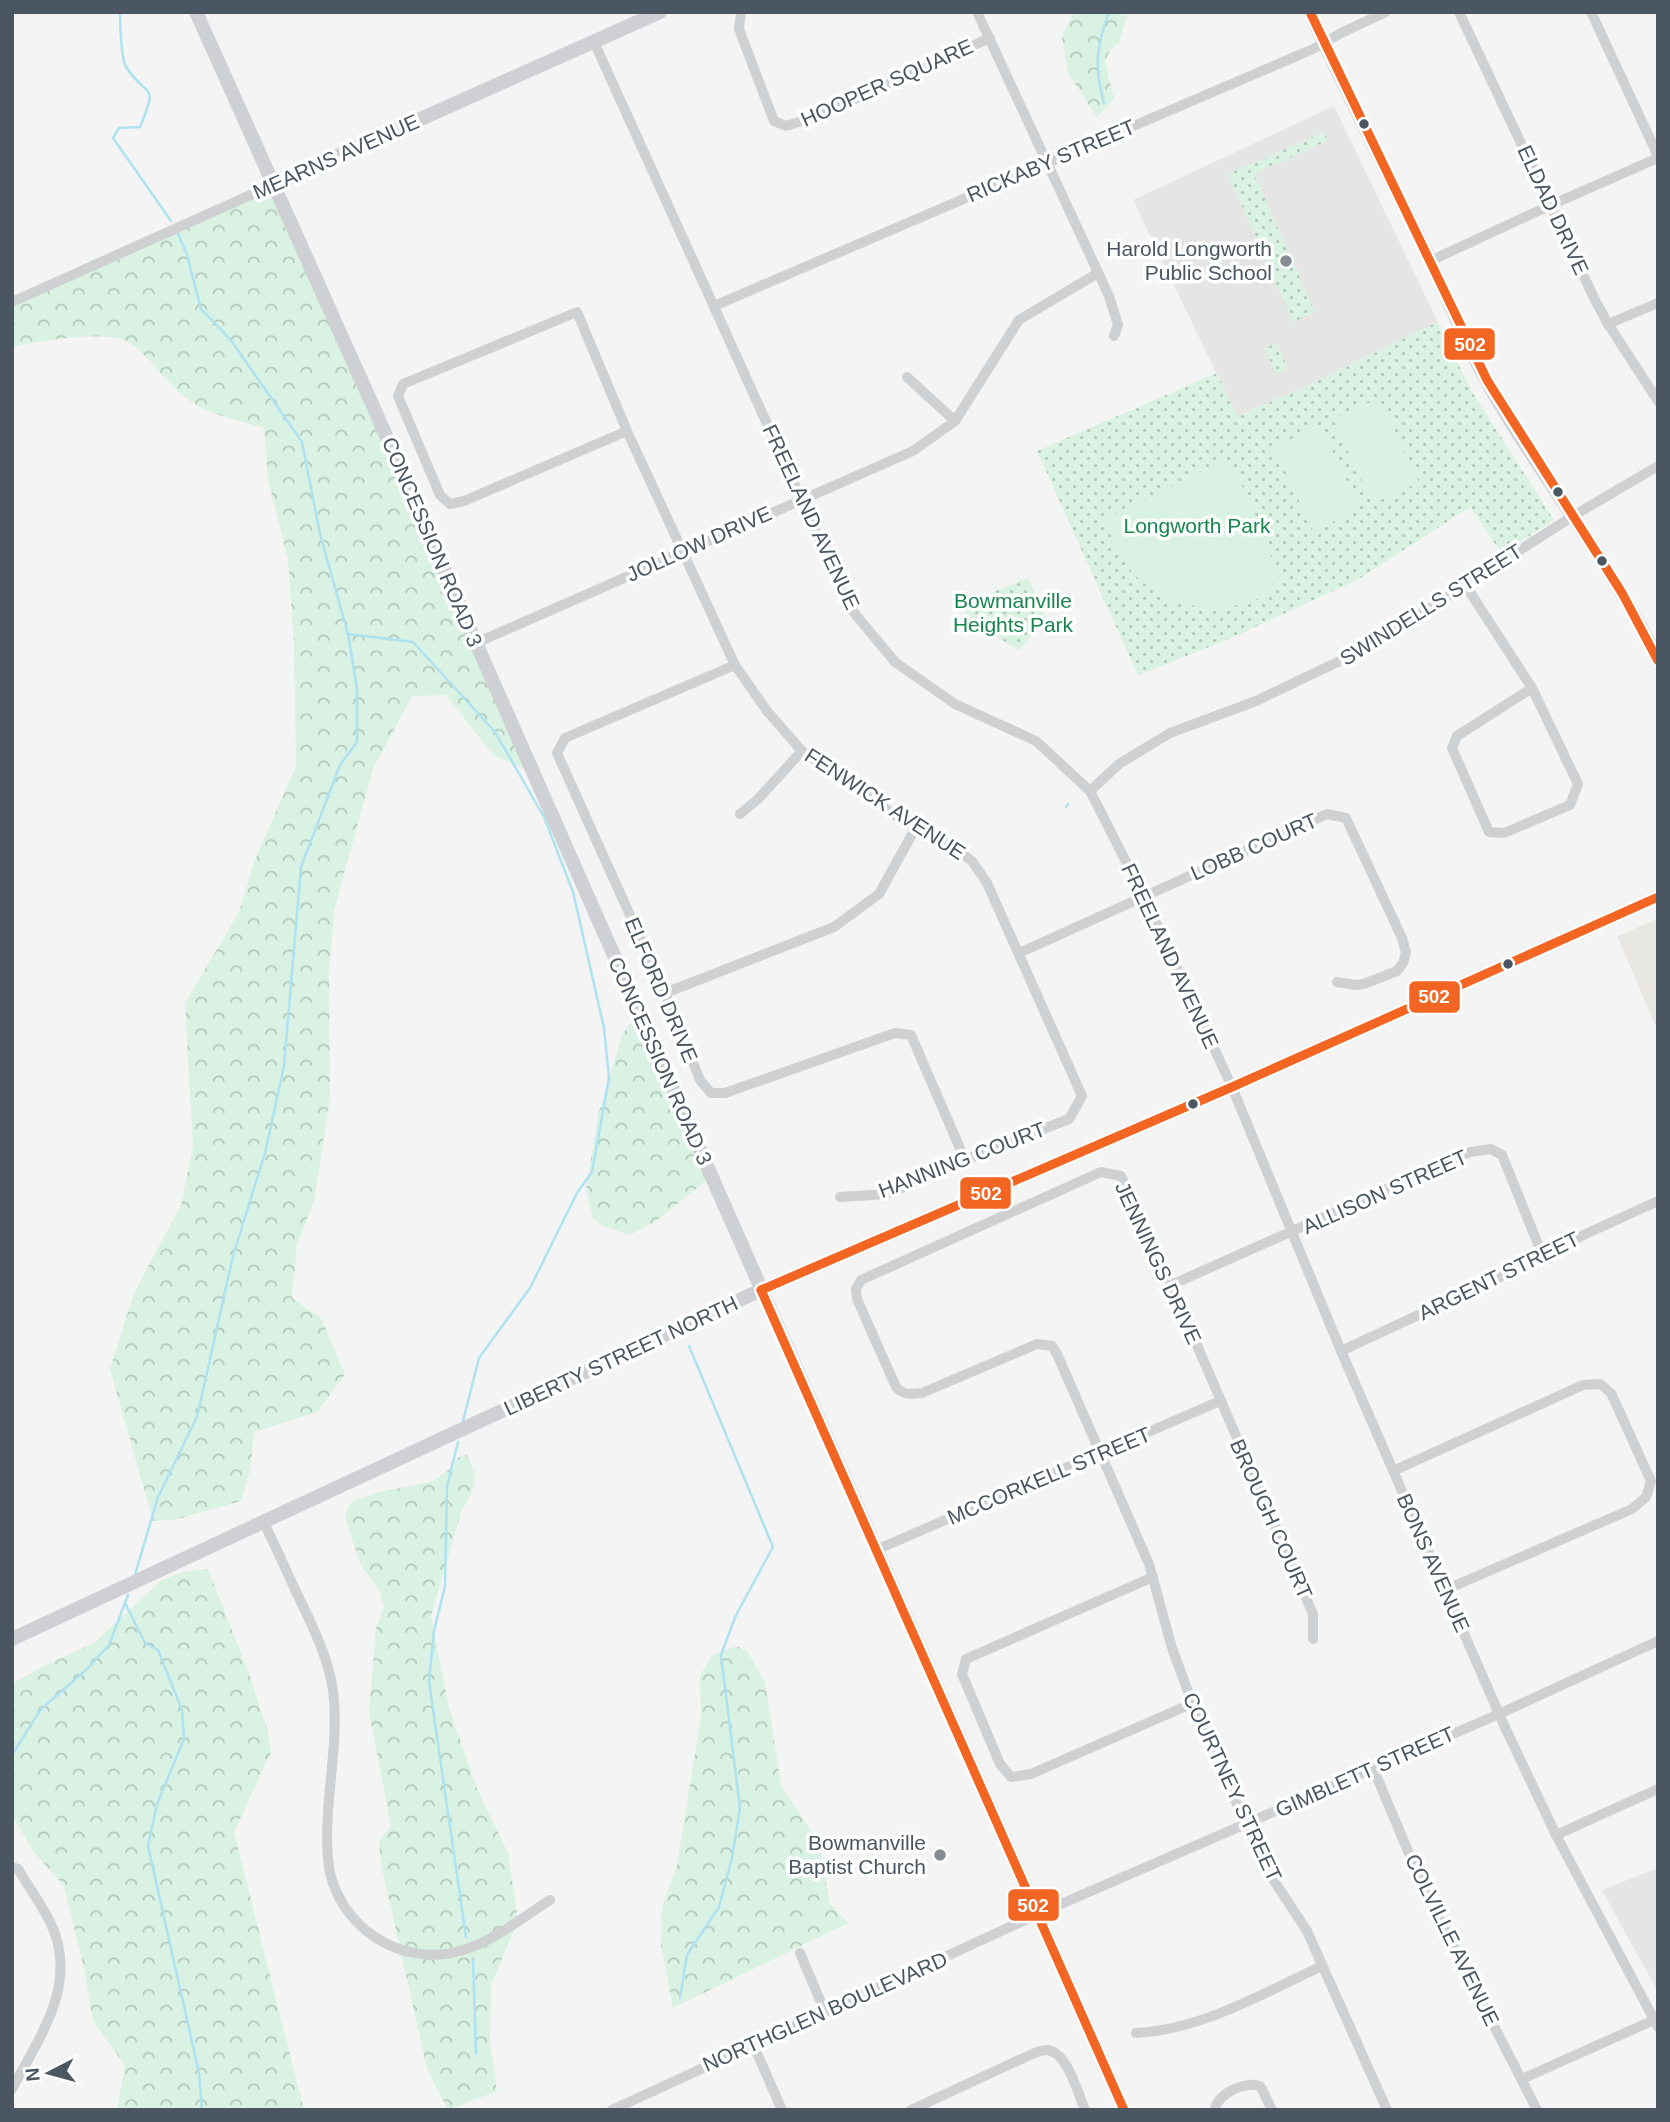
<svg xmlns="http://www.w3.org/2000/svg" width="1670" height="2122" viewBox="0 0 1670 2122" font-family="Arial,sans-serif">
<style>
.commercial{fill:#e8e7e3}
.education{fill:#e6e5e6}
.grass{fill:url(#grass-dots)}
.forest{fill:url(#forest-crowns)}
.garden{fill:#d9f2e3}
.lines{fill:none;stroke-linecap:round;stroke-linejoin:round}
.stream{stroke:#aee2f0;stroke-width:2.5}
.street{stroke:#ced0d2;stroke-width:10}
.secondary{stroke:#ced0d4;stroke-width:14}
.bus-1-casing{stroke:#fff;stroke-width:14}
.bus-1{stroke:#f26522;stroke-width:9}
.bus-dot{fill:#4a5661;stroke:#fff;stroke-width:2.5}
.poi-dot{fill:#868d94;stroke:#fff;stroke-width:2.5}
.labels{text-anchor:middle;stroke-width:7;stroke-linejoin:round;paint-order:stroke}
.street-label{font-size:21px;fill:#4a5661;stroke:#fff}
.poi-label{font-size:21px;fill:#4a5661;stroke:#fff;text-anchor:end}
.park-label{font-size:21px;fill:#17864f;stroke:#fff}
.line-badge{stroke:#fff;stroke-width:2.5}
.badge-label{font-size:19px;text-anchor:middle;font-weight:bold;fill:#fff}
</style>
<defs>
<pattern id="grass-dots" width="8" height="8" patternUnits="userSpaceOnUse" patternTransform="scale(1.75)"><rect width="8" height="8" fill="#d9f2e3"/><path d="M2 2h.1M6 6h.1" fill="none" stroke="#b2c7bb" stroke-width="1.8" stroke-linecap="round"/></pattern>
<pattern id="forest-crowns" width="20" height="18" patternUnits="userSpaceOnUse" patternTransform="scale(1.75)"><rect width="20" height="18" fill="#d9f2e3"/><path d="M2 6a3 3 0 1 1 6 0M12 15a3 3 0 1 1 6 0" fill="none" stroke="#b2c7bb"/></pattern>
</defs>
<rect width="100%" height="100%" fill="#f4f4f4"/>
<path class="commercial" d="M1658 919V1032L1617 936Z"/>
<g class="education">
<path d="M1334 106 1438 322 1303 388 1237 416 1133 200Z"/>
<path d="M1658 1868V1992L1602 1890Z"/>
</g>
<g class="grass">
<path d="M1324 132 1328 140 1254 174 1315 312 1293 322 1228 174Z"/>
<path d="M1438 322 1472 392 1554 520 1502 554 1470 507 1359 579 1227 640 1138 675 1037 451 1217 373 1237 416 1303 388Z"/>
<path d="M1276 343 1288 368 1277 374 1264 349Z"/>
<path d="M1028 578 1048 623 1036 629 1019 650 985 630 957 606Z"/>
</g>
<g class="forest">
<path d="M1074 12H1128L1119 43 1111 49 1105 61 1114 99 1097 117 1068 73 1062 37Z"/>
<path d="M269 189 280 203 525 769 493 755 446 695 412 696 373 769 334 910 329 974 330 1098 314 1201 297 1245 292 1298 321 1318 345 1374 317 1412 254 1432 250 1470 241 1501 174 1520 153 1521 110 1369 134 1293 181 1205 193 1146 185 1003 239 912 255 860 296 766 294 643 288 560 268 480 264 428C244 422 221 417 202 408 171 393 156 362 130 343 112 329 35 341 12 347V300L95 259Z"/>
<path d="M633 1020 711 1177 656 1221 630 1235 603 1226 593 1219 586 1190 598 1116 622 1035Z"/>
<path d="M467 1455 475 1475 474 1486 461 1513 431 1616 449 1708 478 1791 508 1853 518 1920 491 1985 490 2042 497 2091 448 2110 427 2069 381 1864 379 1841 391 1826 369 1712 376 1628 384 1607 380 1592 360 1564 345 1517 351 1502 376 1493 434 1481 448 1470 459 1457Z"/>
<path d="M208 1569 250 1676 268 1732 271 1752 234 1832 304 2110H117L125 2065 93 2021 84 1968 64 1886 34 1852 12 1816V1684L38 1669 95 1642 160 1581 182 1572Z"/>
<path d="M737 1646 747 1651 765 1682 781 1785 819 1843 830 1904 848 1923 673 2008 661 1946 662 1907 677 1866 701 1716 700 1676 712 1655Z"/>
</g>
<g class="garden">
<path d="M1379 398 1419 482 1372 504 1333 419Z"/>
<path d="M1320 425 1360 509 1313 531 1274 447Z"/>
<path d="M1224 460 1232 464 1254 511 1282 586C1214 632 1123 602 1106 519Z"/>
</g>
<g class="lines">
<g class="stream">
<path d="M120 12C120 23 121 58 126 67 148 100 159 81 140 127L119 128 113 138 171 221"/>
<path d="M1104 103C1094 67 1096 47 1109 12"/>
<path d="M348 634 413 642 495 732 544 817 573 892 604 1028 609 1078 592 1172 577 1193 530 1288 479 1358 463 1421"/>
<path d="M1066 807 1068 804"/>
<path d="M458 1442 447 1486 445 1586 434 1631 429 1682 466 1937"/>
<path d="M135 1575 158 1497 197 1417 233 1256 265 1153 284 1066 301 867 340 765 357 742V689L348 634 320 534 302 442 230 339 201 309 187 255 177 231"/>
<path d="M126 1605 145 1643 158 1650 182 1710 184 1739 157 1804 148 1846 199 2073 202 2110"/>
<path d="M12 1755 41 1709 86 1670 109 1645 128 1595"/>
<path d="M473 1958 476 2054"/>
<path d="M680 1998 687 1955 719 1907 732 1858 740 1808 721 1655 736 1615 773 1547 689 1346"/>
</g>
<g class="street">
<path d="M741 12 739 29 774 121 786 126 815 117 990 38"/>
<path d="M977 12 1109 296 1118 325 1114 336"/>
<path d="M1459 12 1595 300 1608 324 1658 401"/>
<path d="M1591 12 1658 156"/>
<path d="M594 42 851 609 895 662 955 704 1036 741 1090 791 1144 897 1232 1087 1341 1351 1503 1723 1556 1835 1658 2027"/>
<path d="M1430 261 1551 205 1658 158"/>
<path d="M12 302 275 184"/>
<path d="M714 306 1313 49 1343 32 1386 12"/>
<path d="M1608 324 1658 303"/>
<path d="M907 377 955 421"/>
<path d="M627 431 464 501 450 504 440 495 398 396 403 384 577 312 627 431 735 665 767 711 802 751 915 829 946 842 972 861 987 883 1082 1096 1069 1119 965 1160 888 1194 840 1197"/>
<path d="M1466 586 1532 688 1578 784 1570 805 1504 833 1489 832 1452 748 1457 736 1532 688"/>
<path d="M476 643 913 451 955 421 1019 320 1098 273"/>
<path d="M735 665 565 738 557 753 665 993 700 1080 711 1093H725L895 1033 911 1035 965 1160"/>
<path d="M1090 791 1119 764 1170 733 1256 701 1369 647 1573 516 1658 466"/>
<path d="M740 814 758 799 802 751"/>
<path d="M1019 953 1327 814 1346 818 1402 938 1406 952 1403 963 1397 971 1364 984 1355 985 1337 982"/>
<path d="M665 993 834 927 879 894 915 829"/>
<path d="M1171 1285 1470 1152 1491 1149 1502 1155 1542 1254"/>
<path d="M1341 1351 1498 1278 1542 1254 1658 1201"/>
<path d="M1393 1471 1583 1385 1600 1384 1611 1393 1651 1481 1646 1497 1632 1509 1445 1590"/>
<path d="M264 1523C277 1549 288 1575 300 1600 314 1629 328 1658 333 1690 340 1746 323 1803 328 1860 334 1924 400 1970 463 1950 494 1941 523 1917 550 1900"/>
<path d="M876 1550 1220 1401"/>
<path d="M1153 1577 966 1659 962 1674 1000 1764 1011 1777 1031 1774 1193 1703"/>
<path d="M1313 1639V1614L1171 1285 1121 1176 1101 1172 861 1280 856 1289 857 1299 896 1387C904 1396 912 1394 922 1393L1037 1344 1052 1346 1057 1354 1149 1564 1172 1648 1197 1716 1267 1870 1307 1931 1387 2110"/>
<path d="M1373 1768 1424 1889 1537 2110"/>
<path d="M1556 1835 1658 1789"/>
<path d="M12 1867 18 1869C28 1886 40 1902 49 1920 81 1981 40 2036 12 2089"/>
<path d="M800 1953 825 2012"/>
<path d="M1136 2033C1201 2030 1264 1993 1322 1966"/>
<path d="M753 2044 782 2110"/>
<path d="M1522 2079 1654 2020"/>
<path d="M612 2110 1038 1914 1499 1714 1658 1641"/>
<path d="M911 2110 1030 2055C1035 2053 1041 2050 1046 2050 1067 2050 1078 2094 1085 2110"/>
<path d="M1215 2110C1216 2094 1248 2079 1261 2087L1272 2110"/>
</g>
<g class="secondary">
<path d="M196 12 377 415 476 643 1124 2110"/>
<path d="M1310 12C1346 91 1385 168 1423 246 1448 297 1468 350 1497 399 1549 487 1614 568 1658 661"/>
<path d="M275 184 660 12"/>
<path d="M12 1639 761 1290 1232 1087 1658 897"/>
</g>
<defs>
<g id="bus-1">
<path d="M1310 12 1487 380 1622 593 1658 661"/>
<path d="M761 1290 1232 1087 1658 897"/>
<path d="M761 1290 1124 2110"/>
</g>
</defs>
<use href="#bus-1" class="bus-1-casing"/>
<use href="#bus-1" class="bus-1"/>
</g>
<g class="bus-dot">
<circle cx="1364" cy="124" r="6"/>
<circle cx="1558" cy="492" r="6"/>
<circle cx="1602" cy="561" r="6"/>
<circle cx="1508" cy="964" r="6"/>
<circle cx="1193" cy="1104" r="6"/>
</g>
<g class="poi-dot">
<circle cx="1286" cy="261" r="7"/>
<circle cx="940" cy="1855" r="7"/>
</g>
<g class="labels">
<g class="street-label">
<text transform="translate(887 83) rotate(-24)" y="7">HOOPER SQUARE</text>
<text transform="translate(336 157) rotate(-24)" y="7">MEARNS AVENUE</text>
<text transform="translate(1051 161) rotate(-23)" y="7">RICKABY STREET</text>
<text transform="translate(1553 210) rotate(65)" y="7">ELDAD DRIVE</text>
<text transform="translate(811 517) rotate(65)" y="7">FREELAND AVENUE</text>
<text transform="translate(432 542) rotate(67)" y="7">CONCESSION ROAD 3</text>
<text transform="translate(699 544) rotate(-24)" y="7">JOLLOW DRIVE</text>
<text transform="translate(1431 605) rotate(-32)" y="7">SWINDELLS STREET</text>
<text transform="translate(885 804) rotate(33)" y="7">FENWICK AVENUE</text>
<text transform="translate(1254 847) rotate(-24)" y="7">LOBB COURT</text>
<text transform="translate(1170 956) rotate(65)" y="7">FREELAND AVENUE</text>
<text transform="translate(661 990) rotate(67)" y="7">ELFORD DRIVE</text>
<text transform="translate(660 1061) rotate(66)" y="7">CONCESSION ROAD 3</text>
<text transform="translate(962 1160) rotate(-21)" y="7">HANNING COURT</text>
<text transform="translate(1385 1192) rotate(-24)" y="7">ALLISON STREET</text>
<text transform="translate(1158 1263) rotate(65)" y="7">JENNINGS DRIVE</text>
<text transform="translate(1499 1276) rotate(-26)" y="7">ARGENT STREET</text>
<text transform="translate(621 1356) rotate(-25)" y="7">LIBERTY STREET NORTH</text>
<text transform="translate(1049 1476) rotate(-23)" y="7">MCCORKELL STREET</text>
<text transform="translate(1271 1519) rotate(66)" y="7">BROUGH COURT</text>
<text transform="translate(1433 1563) rotate(66)" y="7">BONS AVENUE</text>
<text transform="translate(1365 1772) rotate(-24)" y="7">GIMBLETT STREET</text>
<text transform="translate(1232 1787) rotate(65)" y="7">COURTNEY STREET</text>
<text transform="translate(1452 1940) rotate(64)" y="7">COLVILLE AVENUE</text>
<text transform="translate(825 2012) rotate(-24)" y="7">NORTHGLEN BOULEVARD</text>
</g>
<g class="poi-label">
<text x="1272" y="256">Harold Longworth<tspan x="1272" dy="24">Public School</tspan></text>
<text x="926" y="1850">Bowmanville<tspan x="926" dy="24">Baptist Church</tspan></text>
</g>
<g class="park-label">
<text x="1197" y="533">Longworth Park</text>
<text x="1013" y="608">Bowmanville<tspan x="1013" dy="24">Heights Park</tspan></text>
</g>
</g>
<g class="line-badge">
<rect x="1443" y="327" width="53" height="34" rx="7" fill="#f26522"/>
<rect x="1408" y="980" width="53" height="34" rx="7" fill="#f26522"/>
<rect x="959" y="1176" width="53" height="34" rx="7" fill="#f26522"/>
<rect x="1007" y="1888" width="53" height="34" rx="7" fill="#f26522"/>
</g>
<g class="badge-label">
<text x="1470" y="351">502</text>
<text x="1434" y="1003">502</text>
<text x="986" y="1200">502</text>
<text x="1033" y="1912">502</text>
</g>
<rect width="1670" height="2122" fill="none" stroke="#4a5661" stroke-width="28"/>
<g transform="translate(49 2073) rotate(264)" stroke="#ffffff" stroke-width="5" paint-order="stroke">
<path d="M0-5L12 26L0 18L-12 26Z" fill="#4a5661"/>
<text y="-10" font-size="19" font-weight="bold" text-anchor="middle" fill="#4a5661">N</text>
</g>
</svg>
